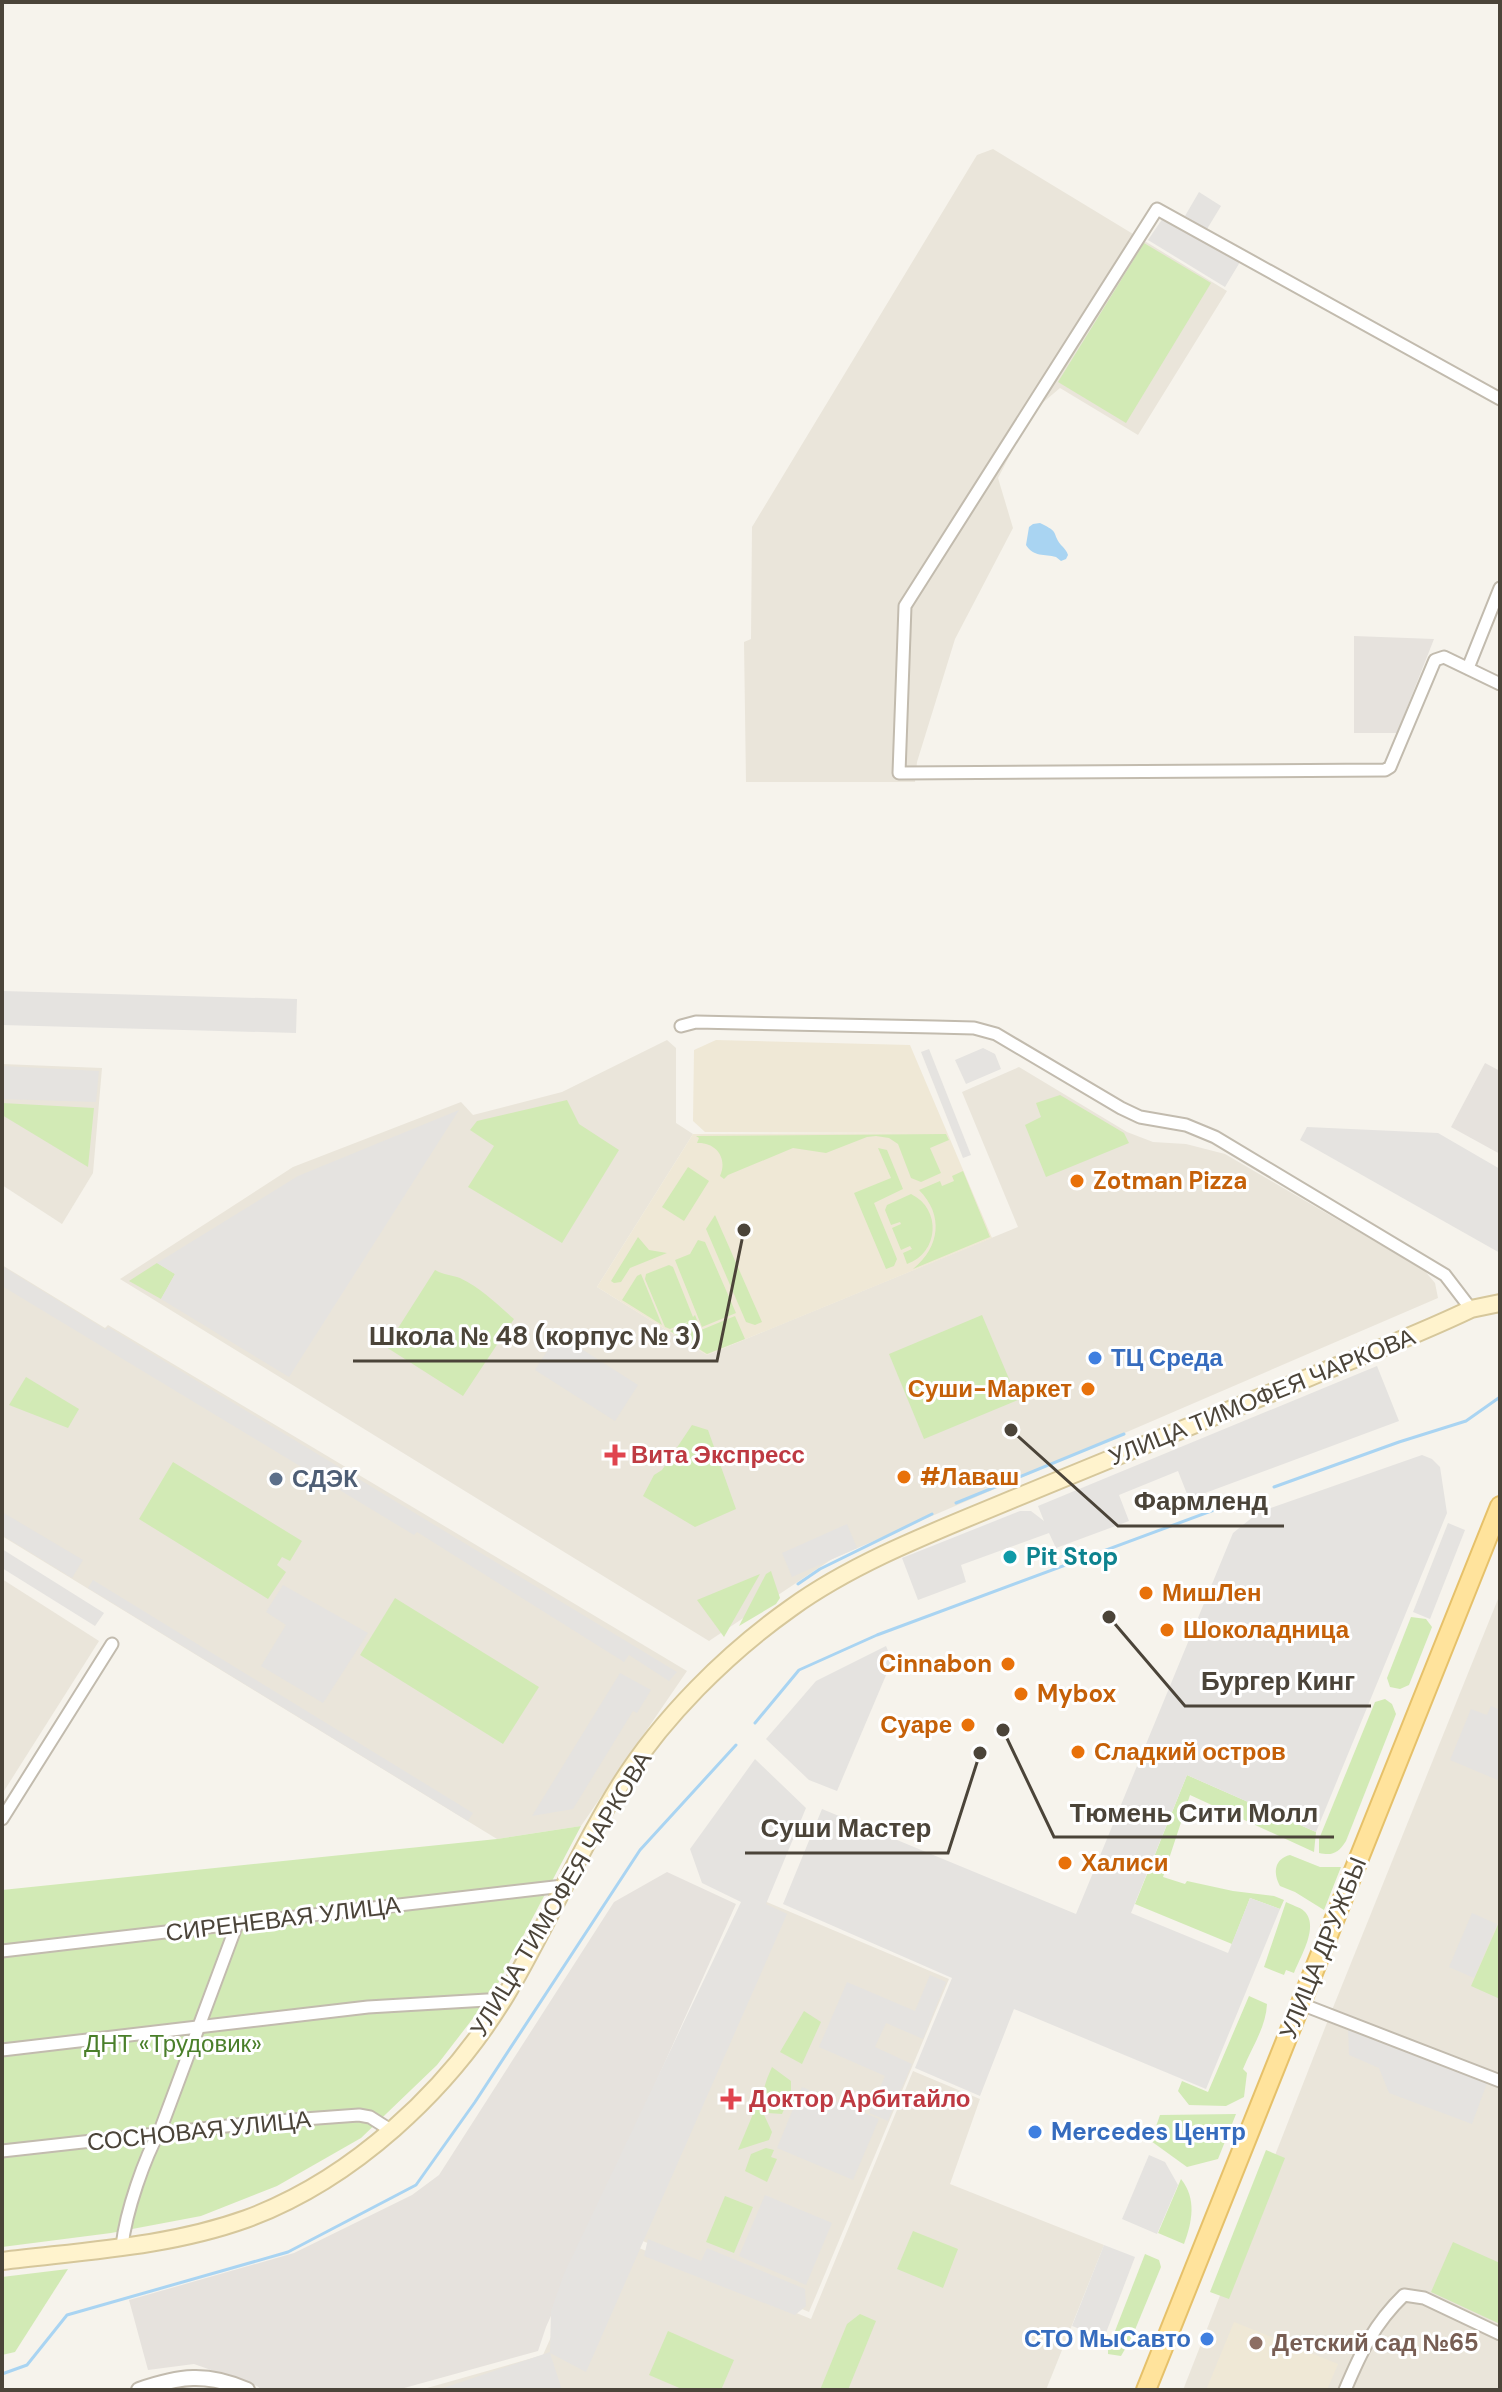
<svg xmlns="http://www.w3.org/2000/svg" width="1502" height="2392" viewBox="0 0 1502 2392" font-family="'DM Sans',sans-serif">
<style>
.residential{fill:#eae5da}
.industrial{fill:#e6e2dd}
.education{fill:#efe8d6}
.green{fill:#d2eab5}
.parking{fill:#e5e3e0}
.water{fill:#a9d4f2}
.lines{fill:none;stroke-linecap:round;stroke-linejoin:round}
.stream{stroke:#a9d4f2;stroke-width:3}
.minor-casing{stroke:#c2bbae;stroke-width:15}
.tertiary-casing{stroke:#c2bbae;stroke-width:18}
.secondary-casing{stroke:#d6c79b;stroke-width:20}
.primary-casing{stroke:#e6c16a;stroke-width:22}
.minor{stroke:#fff;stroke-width:11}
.tertiary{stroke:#fff;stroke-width:14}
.secondary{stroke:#fff3cd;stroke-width:16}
.primary{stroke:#ffe39c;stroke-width:18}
.food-dot{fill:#e8710a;stroke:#fff;stroke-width:3}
.shop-dot{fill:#3f7fe0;stroke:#fff;stroke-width:3}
.health-dot{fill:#e0444e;stroke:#fff;stroke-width:3}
.service-dot{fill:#5c6f8a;stroke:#fff;stroke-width:3}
.culture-dot{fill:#0f9aa8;stroke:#fff;stroke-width:3}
.education-dot{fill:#8d6e63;stroke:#fff;stroke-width:3}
.labels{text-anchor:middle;stroke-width:6;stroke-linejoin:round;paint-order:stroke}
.food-label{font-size:24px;font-weight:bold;fill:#c56008;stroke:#fff;text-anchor:start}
.shop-label{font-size:24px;font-weight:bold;fill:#366cbe;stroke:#fff;text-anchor:start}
.street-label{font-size:24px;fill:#4b4439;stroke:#fff}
.health-label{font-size:24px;font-weight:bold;fill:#be3a42;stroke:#fff;text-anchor:start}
.service-label{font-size:24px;font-weight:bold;fill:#4e5e75;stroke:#fff;text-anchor:start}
.culture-label{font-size:24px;font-weight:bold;fill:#0d838f;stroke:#fff;text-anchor:start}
.park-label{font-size:24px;fill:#4a7f2a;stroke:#fff}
.education-label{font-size:24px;font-weight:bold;fill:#785e54;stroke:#fff;text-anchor:start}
.leader{fill:none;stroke:#4b4439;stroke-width:3}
.callout-dot{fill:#4b4439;stroke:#fff;stroke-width:3}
.callout-label{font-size:26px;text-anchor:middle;font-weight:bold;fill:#4b4439;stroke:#fff;stroke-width:6;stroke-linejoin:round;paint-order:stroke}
</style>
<rect width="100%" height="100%" fill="#f6f3ec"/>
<g class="residential">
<path d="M993 149 1227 291 1138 435 1060 388 1033 411 998 478 1013 528 955 639 917 762 915 782H746L744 642 751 639 752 527 977 155Z"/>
<path d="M667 1040 676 1048V1123L693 1134 597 1287 707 1355 1018 1227 962 1092 1019 1067 1127 1132 1153 1142 1186 1144 1225 1154 1424 1270 1435 1283 1438 1298 832 1559 709 1641 120 1279 293 1167 461 1102 473 1115 562 1092Z"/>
<path d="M2 1064 102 1068 93 1173 62 1224 2 1185Z"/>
<path d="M2 1265 105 1328 108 1325 687 1671 581 1826 497 1839 2 1536Z"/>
<path d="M2 1579 99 1641 4 1791 2 1790Z"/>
<path d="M1500 1594V2390H1183L1330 2015Z"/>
<path d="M748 1894 949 1979 809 2312 596 2221Z"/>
<path d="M913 2071 980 2099 950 2184 1104 2245 1046 2390H420L543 2355 598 2231 811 2319Z"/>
</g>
<g class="industrial">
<path d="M1354 636 1434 639 1397 733H1354Z"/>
<path d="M1485 1063 1500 1071V1154L1451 1127Z"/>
<path d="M667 1872 736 1904 546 2327 538 2351 397 2390H262L257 2386 194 2364 148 2370 129 2300 294 2253 412 2195 439 2175 614 1902Z"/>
</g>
<g class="education">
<path d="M716 1040 910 1045 992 1238 707 1355 597 1287 693 1134 918 1133 705 1132 693 1121 694 1050Z"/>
<path d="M1234 2322 1338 2364 1327 2390H1206Z"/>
</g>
<g class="green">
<path d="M1144 243 1211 283 1126 423 1058 382Z"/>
<path d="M1060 1095 1124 1133 1129 1143 1046 1177 1025 1125 1041 1117 1036 1103Z"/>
<path d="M567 1100 579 1124 619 1150 562 1243 468 1187 494 1146 470 1130 477 1121Z"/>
<path d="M2 1103 94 1108 88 1167 2 1115Z"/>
<path d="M946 1134 949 1140 930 1148 941 1173 921 1182 911 1178 898 1144 889 1138 876 1136 867 1137 826 1153 793 1148 728 1175 724 1179 720 1176C728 1158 716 1142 697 1143L699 1138 696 1136Z"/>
<path d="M878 1148 887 1150 903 1189 874 1203 897 1259 894 1266 886 1269 854 1193 891 1178Z"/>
<path d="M688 1167 709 1181 684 1221 662 1207Z"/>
<path d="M963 1171 990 1237 913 1269C940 1247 944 1215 919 1190L940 1181 942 1186 954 1181 952 1176Z"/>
<path d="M911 1194C942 1209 939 1253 907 1264L903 1253 912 1249 910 1246 901 1250 892 1228 901 1224 900 1222 891 1225 885 1210 887 1205Z"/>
<path d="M715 1215 762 1322 755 1325 746 1322 706 1229Z"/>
<path d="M638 1237 649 1250 667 1253 630 1268 621 1282 614 1283 611 1281Z"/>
<path d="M698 1240 705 1242 736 1313 702 1327 675 1260 690 1254Z"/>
<path d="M157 1263 175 1274 161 1299 129 1281Z"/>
<path d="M669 1265 673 1267 693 1317 695 1315 701 1330 735 1316 745 1339 707 1354 670 1331 692 1320 670 1329 665 1327 645 1279 646 1274Z"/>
<path d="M435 1270C444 1275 452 1275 460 1278 481 1288 497 1304 514 1319L463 1396 386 1347Z"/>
<path d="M641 1274 662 1325 622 1300 637 1276Z"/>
<path d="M982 1315 1018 1400 924 1439 889 1354Z"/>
<path d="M26 1377 79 1409 68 1428 9 1405Z"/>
<path d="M692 1425 708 1430 736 1509 695 1527 643 1496 654 1475 662 1470Z"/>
<path d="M173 1462 302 1541 290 1561 282 1557 277 1565 286 1572 268 1599 139 1519Z"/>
<path d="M771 1571 780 1598 776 1604 739 1626 766 1574Z"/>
<path d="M760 1574 724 1637 697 1600Z"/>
<path d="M395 1598 539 1687 503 1744 360 1655Z"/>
<path d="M1411 1617 1426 1619 1432 1627 1409 1685 1400 1689 1390 1687 1387 1678Z"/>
<path d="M1385 1699 1392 1704 1396 1714 1346 1841C1338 1853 1333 1856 1319 1853V1839L1375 1702Z"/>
<path d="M1187 1775 1316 1832 1314 1852 1190 1795 1163 1877 1185 1884 1187 1881 1233 1891 1274 1896 1284 1900 1280 1909 1250 1898 1232 1944 1135 1904Z"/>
<path d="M581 1826 494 1991 437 2065 361 2138 277 2186 201 2216 111 2233 2 2247V1890L497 1839Z"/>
<path d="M1290 1855 1320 1867H1341L1324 1910 1295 1892 1280 1886C1273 1873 1274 1859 1290 1855Z"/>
<path d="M1286 1902C1291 1905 1300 1907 1304 1911 1320 1926 1300 1957 1294 1973L1286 1970 1284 1975 1264 1967Z"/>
<path d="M1500 1920V1999L1471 1986Z"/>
<path d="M1249 1996 1267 2004C1266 2027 1252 2047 1243 2069L1247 2073 1244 2097 1226 2106 1189 2105 1178 2091 1182 2081 1208 2092Z"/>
<path d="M804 2011 821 2022 802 2064 780 2052Z"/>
<path d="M772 2067 791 2081V2093L782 2114 768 2113C759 2096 765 2083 772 2067Z"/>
<path d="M758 2102 772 2132 769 2140 738 2150Z"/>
<path d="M1236 2114 1218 2159 1187 2167 1151 2141 1160 2115Z"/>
<path d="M766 2148 774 2150 771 2157 777 2159 767 2182 745 2171 751 2154Z"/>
<path d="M1266 2150 1285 2158 1229 2299 1210 2292Z"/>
<path d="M1181 2179C1197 2199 1192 2222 1184 2244L1158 2233Z"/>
<path d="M725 2196 753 2207 734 2253 706 2242Z"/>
<path d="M913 2231 958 2249 943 2288 897 2269Z"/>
<path d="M1453 2242 1500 2263V2324L1431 2292Z"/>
<path d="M1145 2254 1159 2260 1161 2267 1132 2337 1121 2356 1108 2354V2349Z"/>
<path d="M68 2269 15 2352 2 2355V2277Z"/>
<path d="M860 2314 876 2321 848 2390H820L847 2324Z"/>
<path d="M668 2331 734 2360 721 2390H684L649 2375Z"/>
</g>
<g class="parking">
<path d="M1199 192 1221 206 1207 229 1185 216Z"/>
<path d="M1163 218 1240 262 1225 287 1148 240Z"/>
<path d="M2 991 297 999 296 1033 2 1025Z"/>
<path d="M983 1048 995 1054 1001 1069 966 1084 955 1060Z"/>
<path d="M929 1049 971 1155 963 1158 921 1052Z"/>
<path d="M2 1066 99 1071 96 1102 2 1099Z"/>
<path d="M459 1110 289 1377 161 1299 175 1274 157 1263 298 1176Z"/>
<path d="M1307 1127 1438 1133 1500 1169V1253L1300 1140Z"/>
<path d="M2 1266 106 1330 108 1327 677 1672 669 1681 629 1655 624 1662 417 1532 414 1535 2 1286Z"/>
<path d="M558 1334 638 1385 615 1421 535 1370Z"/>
<path d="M1377 1366 1399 1421 1189 1499 1178 1471 1119 1495 1129 1521 1056 1548 1049 1533 961 1565 966 1582 918 1600 902 1558 1020 1511H1031L1044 1521 1038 1506Z"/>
<path d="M1422 1455 1432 1459 1440 1467 1447 1513 1316 1832 1187 1775 1131 1913 1228 1953 1250 1898 1280 1909 1206 2089 1014 2009 980 2096 915 2068 952 1978 783 1904 822 1809 1076 1914 1233 1533 1259 1512Z"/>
<path d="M2 1512 83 1560 72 1578 2 1535Z"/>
<path d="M1448 1523 1465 1530 1430 1619 1413 1612Z"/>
<path d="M847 1524 857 1548 792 1577 782 1553Z"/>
<path d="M2 1549 104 1613 95 1626 2 1568Z"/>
<path d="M93 1580 473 1813 468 1821 88 1588Z"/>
<path d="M283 1585 368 1633 323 1703 261 1666 286 1625 266 1612Z"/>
<path d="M886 1646 892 1661 837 1791 809 1780 766 1739 816 1681Z"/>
<path d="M620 1673 651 1690 637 1713 633 1711 573 1809 532 1816Z"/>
<path d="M1491 1706 1500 1710V1781L1450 1760 1471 1709 1487 1715Z"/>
<path d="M755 1759 806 1808 766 1904 787 1914 586 2372 550 2353 562 2390H438L550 2352 551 2311 564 2274 741 1902 702 1883 690 1849Z"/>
<path d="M1472 1913 1497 1924 1474 1978 1449 1967Z"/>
<path d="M930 1975 946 1982 923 2039 886 2023 875 2047 912 2064 888 2121 869 2113 885 2076 819 2047 847 1982 915 2011Z"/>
<path d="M1348 2028 1487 2083 1472 2124 1389 2093 1379 2068 1349 2055Z"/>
<path d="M802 2087 879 2119 853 2180 777 2148Z"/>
<path d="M1149 2155 1165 2162 1178 2185 1157 2234 1122 2219Z"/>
<path d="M765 2195 832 2223 806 2285 739 2256Z"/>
<path d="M648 2239 701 2261 707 2248 805 2289 806 2306 795 2315 644 2256Z"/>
<path d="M1104 2245 1135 2257 1104 2338 1072 2326Z"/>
</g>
<path class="water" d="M1040 523C1061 533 1051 532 1061 545 1064 548 1067 551 1068 555L1066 559 1061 561 1056 557C1045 554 1033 557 1026 545L1029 527 1033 524Z"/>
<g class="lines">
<g class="stream">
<path d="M1274 1487 1399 1442 1466 1421 1500 1397"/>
<path d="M956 1503 1124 1434"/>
<path d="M798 1584 820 1569 932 1514"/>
<path d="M755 1723 799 1670 877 1635 1249 1497"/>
<path d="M2 2374 27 2365 67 2315 288 2252 416 2185 475 2102 640 1850 736 1745"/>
</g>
<defs>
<g id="minor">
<path d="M1500 399 1157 209 905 606 899 773 1385 770 1390 767 1435 660 1444 657 1500 684"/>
<path d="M1468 668 1500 588"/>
<path d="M681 1026 696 1022 935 1027 974 1028 996 1034 1121 1108 1140 1117 1186 1125 1215 1137 1445 1275 1471 1309"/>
<path d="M2 1819 112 1644"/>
<path d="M2 1951 563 1886"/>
<path d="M1301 2004 1500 2081"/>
<path d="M2 2050 368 2007 504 1999"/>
<path d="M2 2151 263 2122 359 2115 370 2117 392 2131"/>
<path d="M122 2246C126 2211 144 2159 161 2128L237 1924"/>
<path d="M1345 2390C1361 2352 1374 2324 1404 2295L1424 2298 1500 2334"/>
</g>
<path id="tertiary" d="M139 2390C179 2376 207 2372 247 2390"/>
<path id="secondary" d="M2 2261C83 2251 168 2247 246 2219 352 2180 448 2091 506 1995 547 1927 577 1853 620 1785 662 1718 726 1654 791 1608 856 1561 939 1530 1013 1499 1112 1458 1211 1418 1310 1377 1364 1355 1419 1334 1471 1309L1500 1303"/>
<path id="primary" d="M1146 2390 1500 1506"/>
</defs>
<use href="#minor" class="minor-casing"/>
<use href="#tertiary" class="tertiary-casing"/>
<use href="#secondary" class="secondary-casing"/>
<use href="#primary" class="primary-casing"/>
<use href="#minor" class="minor"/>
<use href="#tertiary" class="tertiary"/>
<use href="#secondary" class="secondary"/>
<use href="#primary" class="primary"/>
</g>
<g class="food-dot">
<circle cx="1077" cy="1181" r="8"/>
<circle cx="1088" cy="1389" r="8"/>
<circle cx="904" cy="1477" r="8"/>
<circle cx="1146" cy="1593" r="8"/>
<circle cx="1167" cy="1630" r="8"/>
<circle cx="1008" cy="1664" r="8"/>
<circle cx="1021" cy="1694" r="8"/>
<circle cx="968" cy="1725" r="8"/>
<circle cx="1078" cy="1752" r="8"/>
<circle cx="1065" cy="1863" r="8"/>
</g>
<g class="shop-dot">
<circle cx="1095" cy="1358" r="8"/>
<circle cx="1035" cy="2132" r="8"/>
<circle cx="1207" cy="2339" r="8"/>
</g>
<g class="health-dot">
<path d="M611 1443h8v8h8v8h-8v8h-8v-8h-8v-8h8z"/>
<path d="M727 2087h8v8h8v8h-8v8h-8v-8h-8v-8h8z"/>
</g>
<circle class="service-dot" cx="276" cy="1479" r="8"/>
<circle class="culture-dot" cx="1010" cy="1557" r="8"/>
<circle class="education-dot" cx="1256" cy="2343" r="8"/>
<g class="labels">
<g class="food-label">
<text x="1093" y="1189">Zotman Pizza</text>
<text x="1072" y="1397" text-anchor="end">Суши-Маркет</text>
<text x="920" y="1485">#Лаваш</text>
<text x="1162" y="1601">МишЛен</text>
<text x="1183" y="1638">Шоколадница</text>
<text x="992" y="1672" text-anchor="end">Cinnabon</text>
<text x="1037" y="1702">Mybox</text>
<text x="952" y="1733" text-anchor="end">Суаре</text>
<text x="1094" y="1760">Сладкий остров</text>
<text x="1081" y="1871">Халиси</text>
</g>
<g class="shop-label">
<text x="1111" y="1366">ТЦ Среда</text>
<text x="1051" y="2140">Mercedes Центр</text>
<text x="1191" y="2347" text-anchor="end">СТО МыСавто</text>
</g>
<g class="street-label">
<text transform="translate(1262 1397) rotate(-22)" y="8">УЛИЦА ТИМОФЕЯ ЧАРКОВА</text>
<text transform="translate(561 1894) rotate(-59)" y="8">УЛИЦА ТИМОФЕЯ ЧАРКОВА</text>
<text transform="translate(283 1919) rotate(-7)" y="8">СИРЕНЕВАЯ УЛИЦА</text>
<text transform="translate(1323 1948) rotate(-68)" y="8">УЛИЦА ДРУЖБЫ</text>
<text transform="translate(199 2131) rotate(-6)" y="8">СОСНОВАЯ УЛИЦА</text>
</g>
<g class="health-label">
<text x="631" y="1463">Вита Экспресс</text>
<text x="749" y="2107">Доктор Арбитайло</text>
</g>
<g class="service-label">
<text x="292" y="1487">СДЭК</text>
</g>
<g class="culture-label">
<text x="1026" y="1565">Pit Stop</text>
</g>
<g class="park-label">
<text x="173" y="2052">ДНТ «Трудовик»</text>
</g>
<g class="education-label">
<text x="1272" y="2351">Детский сад №65</text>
</g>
</g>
<path class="leader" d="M744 1230L717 1361H353M1011 1430L1118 1526H1284M1109 1617L1185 1706H1371M1003 1730L1054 1837H1334M980 1753L948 1853H745"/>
<g class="callout-dot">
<circle cx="744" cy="1230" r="8"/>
<circle cx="1011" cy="1430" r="8"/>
<circle cx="1109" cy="1617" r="8"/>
<circle cx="1003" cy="1730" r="8"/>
<circle cx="980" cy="1753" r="8"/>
</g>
<g class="callout-label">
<text x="535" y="1345">Школа № 48 (корпус № 3)</text>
<text x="1201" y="1510">Фармленд</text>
<text x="1278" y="1690">Бургер Кинг</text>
<text x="1194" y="1822">Тюмень Сити Молл</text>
<text x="846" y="1837">Суши Мастер</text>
</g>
<rect width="1502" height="2392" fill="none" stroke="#4b4439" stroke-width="8"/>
</svg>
